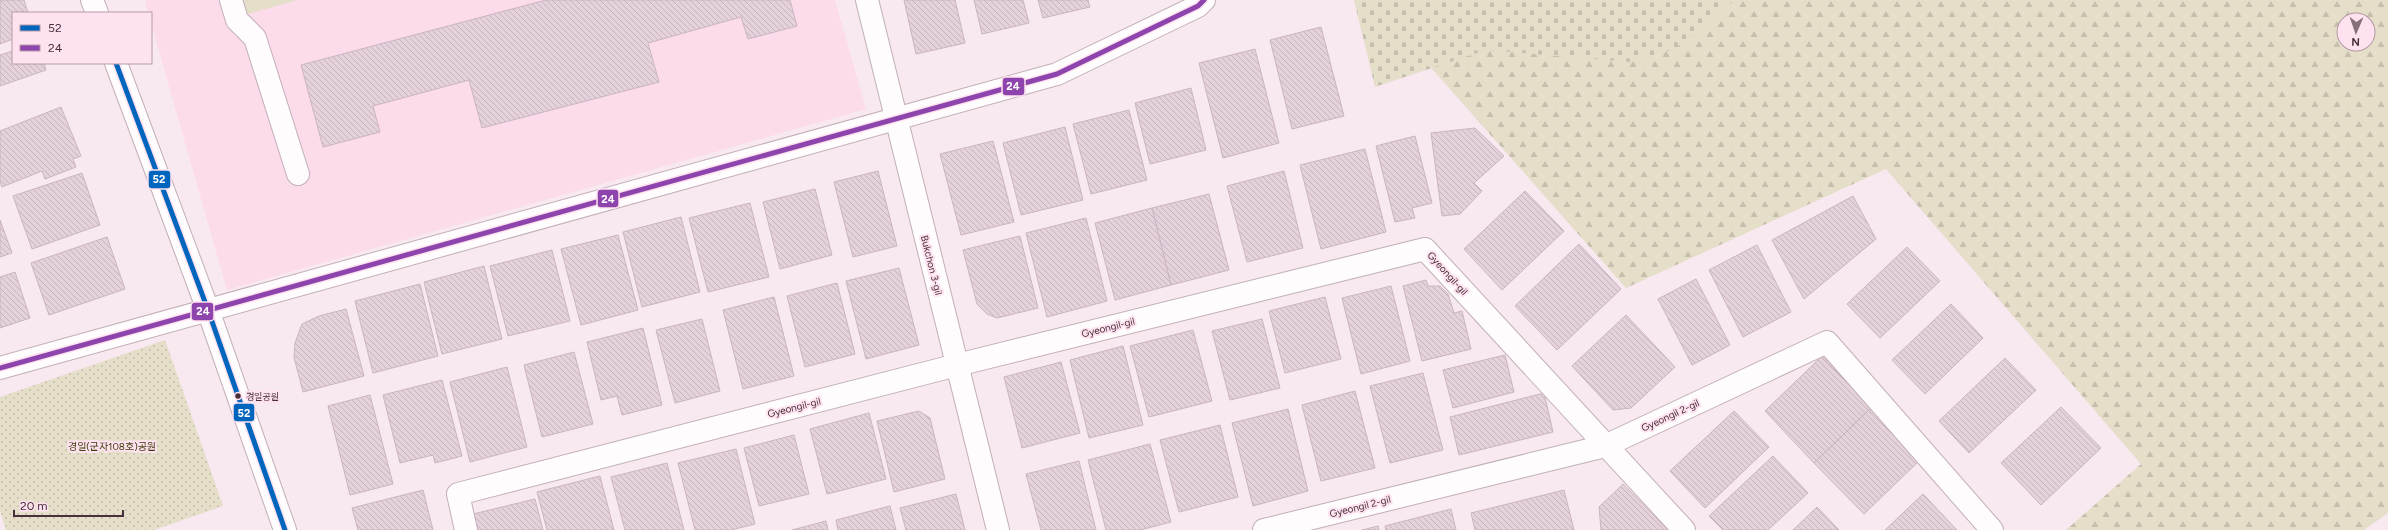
<svg xmlns="http://www.w3.org/2000/svg" width="2388" height="530" viewBox="0 0 2388 530" font-family="Figtree,'Noto Sans KR',sans-serif">
<style>
.built{fill:#fcdbeb}
.grass{fill:url(#grass-dots)}
.forest{fill:url(#forest-firs);fill-rule:evenodd}
.cemetery{fill:url(#cemetery-stones)}
.garden{fill:#e5dec9}
.building{fill:url(#building-back-hatch);stroke:#c9b5c0}
.lines{fill:none;stroke-linecap:round;stroke-linejoin:round}
.minor-casing{stroke:#c2afb8;stroke-width:24}
.minor{stroke:#fefcfd;stroke-width:22}
.bus-1-casing{stroke:#fee2ef;stroke-width:8}
.bus-2-casing{stroke:#fee2ef;stroke-width:8}
.bus-1{stroke:#0065bd;stroke-width:5}
.bus-2{stroke:#8e44ad;stroke-width:5}
.bus-dot{fill:#482d3b;stroke:#fee2ef;stroke-width:1.5}
.labels{text-anchor:middle;stroke-width:4;stroke-linejoin:round;paint-order:stroke}
.bus-label{font-size:9px;fill:#482d3b;stroke:#fee2ef;text-anchor:start}
.street-label{font-size:10px;fill:#482d3b;stroke:#fee2ef}
.park-label{font-size:10px;fill:#3c3b09;stroke:#fee2ef}
.line-badge{stroke:#fee2ef;stroke-width:1.5}
.badge-label{font-size:11px;text-anchor:middle;font-weight:bold;fill:#fff}
</style>
<defs>
<pattern id="grass-dots" width="8" height="8" patternUnits="userSpaceOnUse"><rect width="8" height="8" fill="#e5dec9"/><path d="M2 2h.1M6 6h.1" fill="none" stroke="#c6bfae" stroke-width="1.8" stroke-linecap="round"/></pattern>
<pattern id="forest-firs" width="22" height="20" patternUnits="userSpaceOnUse"><rect width="22" height="20" fill="#e5dec9"/><path d="M5 1l3.5 6h-7zM16 11l3.5 6h-7z" fill="#c6bfae"/></pattern>
<pattern id="cemetery-stones" width="16" height="16" patternUnits="userSpaceOnUse"><rect width="16" height="16" fill="#e5dec9"/><path d="M2 7V4a2 2 0 0 1 4 0v3zM10 15v-3a2 2 0 0 1 4 0v3z" fill="#c6bfae"/></pattern>
<pattern id="building-back-hatch" width="6" height="6" patternUnits="userSpaceOnUse"><rect width="6" height="6" fill="#e5d1dc"/><path d="M-1 5l2 2M0 0l6 6M5-1l2 2" fill="none" stroke="#c6b4be"/></pattern>
</defs>
<rect width="100%" height="100%" fill="#f8e8f0"/>
<path class="built" d="M145 0H835L866 109 227 290 151 23V13H148Z"/>
<path class="grass" d="M165 340 223 506 154 530H6L0 511V397Z"/>
<path class="forest" d="M1371 0H2388V513L2364 530H2066L2141 464 1886 169 1626 288ZM2344 20H2368V44H2344Z"/>
<path class="cemetery" d="M1354 0H1735L1675 49 1631 62 1486 50 1375 87Z"/>
<path class="garden" d="M240 0H298L244 15Z"/>
<g class="building">
<path d="M0 0H24L28 13H13V39L0 44Z"/>
<path d="M546 0H790L797 26 748 39 741 17 648 43 659 82 482 128 469 80 373 106 380 132 323 147 301 65Z"/>
<path d="M904 0H955L965 43 916 54Z"/>
<path d="M974 0H1023L1029 23 982 34Z"/>
<path d="M1038 0H1088L1090 7 1043 18Z"/>
<path d="M1321 27 1344 116 1292 129 1270 40Z"/>
<path d="M1255 49 1279 143 1223 158 1199 63Z"/>
<path d="M13 51V63H44L46 70 0 86V55Z"/>
<path d="M1191 88 1206 150 1150 164 1135 103Z"/>
<path d="M61 107 81 156 73 159 76 167 45 179 42 171 2 187 0 182V131Z"/>
<path d="M1129 110 1147 180 1091 194 1073 124Z"/>
<path d="M1065 127 1083 200 1021 215 1003 143Z"/>
<path d="M1475 128 1504 156 1474 183 1482 191 1460 214 1442 216 1431 133Z"/>
<path d="M1415 136 1432 203 1412 208 1415 218 1395 222 1376 146Z"/>
<path d="M993 141 1014 222 961 235 940 154Z"/>
<path d="M1365 149 1386 232 1321 249 1300 165Z"/>
<path d="M878 171 897 246 853 257 834 182Z"/>
<path d="M1284 171 1303 248 1247 262 1227 186Z"/>
<path d="M82 173 100 225 32 249 13 196Z"/>
<path d="M815 189 832 255 780 269 763 202Z"/>
<path d="M1525 191 1564 231 1502 290 1464 249Z"/>
<path d="M1209 194 1229 270 1171 285 1152 208Z"/>
<path d="M1853 196 1876 239 1804 299 1772 240Z"/>
<path d="M750 203 769 277 708 292 689 218Z"/>
<path d="M1152 208 1171 285 1115 300 1095 223Z"/>
<path d="M681 217 700 292 642 307 623 232Z"/>
<path d="M1086 218 1107 301 1047 317 1026 233Z"/>
<path d="M0 220 12 253 0 257Z"/>
<path d="M618 235 638 310 581 325 561 249Z"/>
<path d="M1020 236 1038 308 997 318 987 314 977 304 963 250Z"/>
<path d="M107 237 125 289 49 315 31 263Z"/>
<path d="M1579 244 1621 289 1557 350 1515 306Z"/>
<path d="M1757 245 1791 312 1743 337 1709 270Z"/>
<path d="M1907 247 1940 281 1880 338 1847 304Z"/>
<path d="M552 250 570 321 508 336 490 266Z"/>
<path d="M484 266 502 339 442 354 424 282Z"/>
<path d="M899 268 919 345 866 359 846 281Z"/>
<path d="M15 272 30 318 0 328V277Z"/>
<path d="M1696 279 1730 345 1692 365 1658 299Z"/>
<path d="M1426 280 1428 286H1440L1448 294 1454 313 1462 311 1471 349 1422 361 1403 286Z"/>
<path d="M837 283 855 354 805 367 787 296Z"/>
<path d="M420 284 438 356 373 373 355 301Z"/>
<path d="M1391 286 1410 361 1361 374 1342 298Z"/>
<path d="M774 297 794 376 743 389 723 310Z"/>
<path d="M1325 297 1341 359 1285 373 1269 311Z"/>
<path d="M1951 304 1983 338 1925 394 1892 360Z"/>
<path d="M346 309 364 376 303 392 294 357 295 343 302 324 319 316Z"/>
<path d="M1626 315 1675 367 1631 408 1613 410 1572 366Z"/>
<path d="M702 319 720 391 675 403 656 330Z"/>
<path d="M1262 319 1280 388 1230 400 1212 331Z"/>
<path d="M643 328 662 405 622 415 617 396 601 400 587 342Z"/>
<path d="M1193 330 1212 401 1149 417 1130 346Z"/>
<path d="M1123 346 1143 425 1089 438 1070 360Z"/>
<path d="M574 352 593 424 542 437 524 365Z"/>
<path d="M1505 355 1514 392 1453 408 1443 370Z"/>
<path d="M1822 356 1871 408 1814 463 1765 411Z"/>
<path d="M2005 358 2036 390 1969 453 1939 421Z"/>
<path d="M1061 362 1080 433 1022 448 1004 377Z"/>
<path d="M507 367 527 447 470 462 450 382Z"/>
<path d="M1423 373 1443 450 1390 463 1370 386Z"/>
<path d="M442 380 462 456 435 463 433 455 400 463 383 395Z"/>
<path d="M1355 391 1375 468 1321 481 1302 405Z"/>
<path d="M1544 393 1553 432 1459 455 1450 417Z"/>
<path d="M370 395 393 484 350 495 328 406Z"/>
<path d="M2061 407 2101 448 2041 505 2001 463Z"/>
<path d="M1871 408 1920 460 1864 514 1814 463Z"/>
<path d="M1288 409 1308 491 1253 506 1232 423Z"/>
<path d="M919 411 930 418 945 479 894 492 877 421Z"/>
<path d="M1734 411 1769 447 1705 508 1670 471Z"/>
<path d="M869 413 886 479 827 494 810 429Z"/>
<path d="M1220 425 1238 497 1179 512 1160 440Z"/>
<path d="M794 435 809 494 759 506 744 448Z"/>
<path d="M1150 444 1171 522 1140 530H1106L1088 460Z"/>
<path d="M736 449 755 524 731 530H695L678 463Z"/>
<path d="M1773 456 1808 493 1768 530H1723L1709 516Z"/>
<path d="M1079 461 1096 530H1041L1026 474Z"/>
<path d="M667 463 684 530H625L611 477Z"/>
<path d="M600 476 614 530H547L537 492Z"/>
<path d="M1623 484 1668 530H1601L1599 507Z"/>
<path d="M423 490 433 530H358L352 508Z"/>
<path d="M1564 490 1574 530H1475L1471 513Z"/>
<path d="M956 494 965 530H906L900 508Z"/>
<path d="M1923 494 1957 530H1885Z"/>
<path d="M535 499 543 530H473L469 515Z"/>
<path d="M890 506 896 530H838L836 520Z"/>
<path d="M1817 507 1839 530H1793Z"/>
<path d="M1451 509 1456 530H1386L1385 526Z"/>
<path d="M826 521 828 530H792Z"/>
<path d="M1378 526 1379 530H1362Z"/>
</g>
<g class="lines">
<defs>
<g id="minor">
<path d="M92 0 97 13"/>
<path d="M231 0 237 20 255 38 298 174"/>
<path d="M867 0 998 530"/>
<path d="M116 63 208 310 285 530"/>
<path d="M0 368 1057 74 1198 6 1204 0"/>
<path d="M466 530 458 494 957 365 1425 249 1684 530"/>
<path d="M1264 530 1605 446 1827 342 1992 530"/>
</g>
</defs>
<use href="#minor" class="minor-casing"/>
<use href="#minor" class="minor"/>
<defs>
<path id="bus-1" d="M116 63 208 310 285 530"/>
<path id="bus-2" d="M0 368 1057 74 1198 6 1204 0"/>
</defs>
<use href="#bus-1" class="bus-1-casing"/>
<use href="#bus-2" class="bus-2-casing"/>
<use href="#bus-1" class="bus-1"/>
<use href="#bus-2" class="bus-2"/>
</g>
<circle class="bus-dot" cx="238" cy="396" r="3.5"/>
<g class="labels">
<g class="bus-label">
<text x="246" y="400">경일공원</text>
</g>
<g class="street-label">
<text transform="translate(932 265) rotate(76)" y="4">Bukchon 3-gil</text>
<text transform="translate(1448 273) rotate(48)" y="4">Gyeongil-gil</text>
<text transform="translate(1108 327) rotate(-14)" y="4">Gyeongil-gil</text>
<text transform="translate(794 407) rotate(-14)" y="4">Gyeongil-gil</text>
<text transform="translate(1670 415) rotate(-25)" y="4">Gyeongil 2-gil</text>
<text transform="translate(1360 506) rotate(-14)" y="4">Gyeongil 2-gil</text>
</g>
<g class="park-label">
<text x="112" y="450">경일(군자108호)공원</text>
</g>
</g>
<g class="line-badge">
<rect x="1002" y="77" width="23" height="19" rx="4" fill="#8e44ad"/>
<rect x="148" y="170" width="23" height="19" rx="4" fill="#0065bd"/>
<rect x="597" y="189" width="22" height="19" rx="4" fill="#8e44ad"/>
<rect x="191" y="302" width="23" height="19" rx="4" fill="#8e44ad"/>
<rect x="233" y="403" width="22" height="19" rx="4" fill="#0065bd"/>
</g>
<g class="badge-label">
<text x="1013" y="90">24</text>
<text x="159" y="183">52</text>
<text x="608" y="203">24</text>
<text x="203" y="315">24</text>
<text x="244" y="417">52</text>
</g>
<rect x="12" y="12" width="140" height="52" fill="#fee2ef" stroke="#b59aa7"/>
<rect x="20" y="25" width="20" height="6" fill="#0065bd" stroke="#b59aa7"/>
<text x="48" y="32" font-size="12" fill="#482d3b">52</text>
<rect x="20" y="45" width="20" height="6" fill="#8e44ad" stroke="#b59aa7"/>
<text x="48" y="52" font-size="12" fill="#482d3b">24</text>
<g transform="translate(2356 32) rotate(182)"><circle r="19" fill="#fee2ef" stroke="#b59aa7"/>
<path d="M0-3L7 15L0 10L-7 15Z" fill="#866e7a"/>
<text y="-6" font-size="11" font-weight="bold" text-anchor="middle" fill="#482d3b">N</text>
</g>
<path d="M14 510v6h109v-6" fill="none" stroke="#482d3b" stroke-width="2"/>
<text x="20" y="510" font-size="12" fill="#482d3b" stroke="#fee2ef" stroke-width="3" paint-order="stroke">20 m</text>
</svg>
